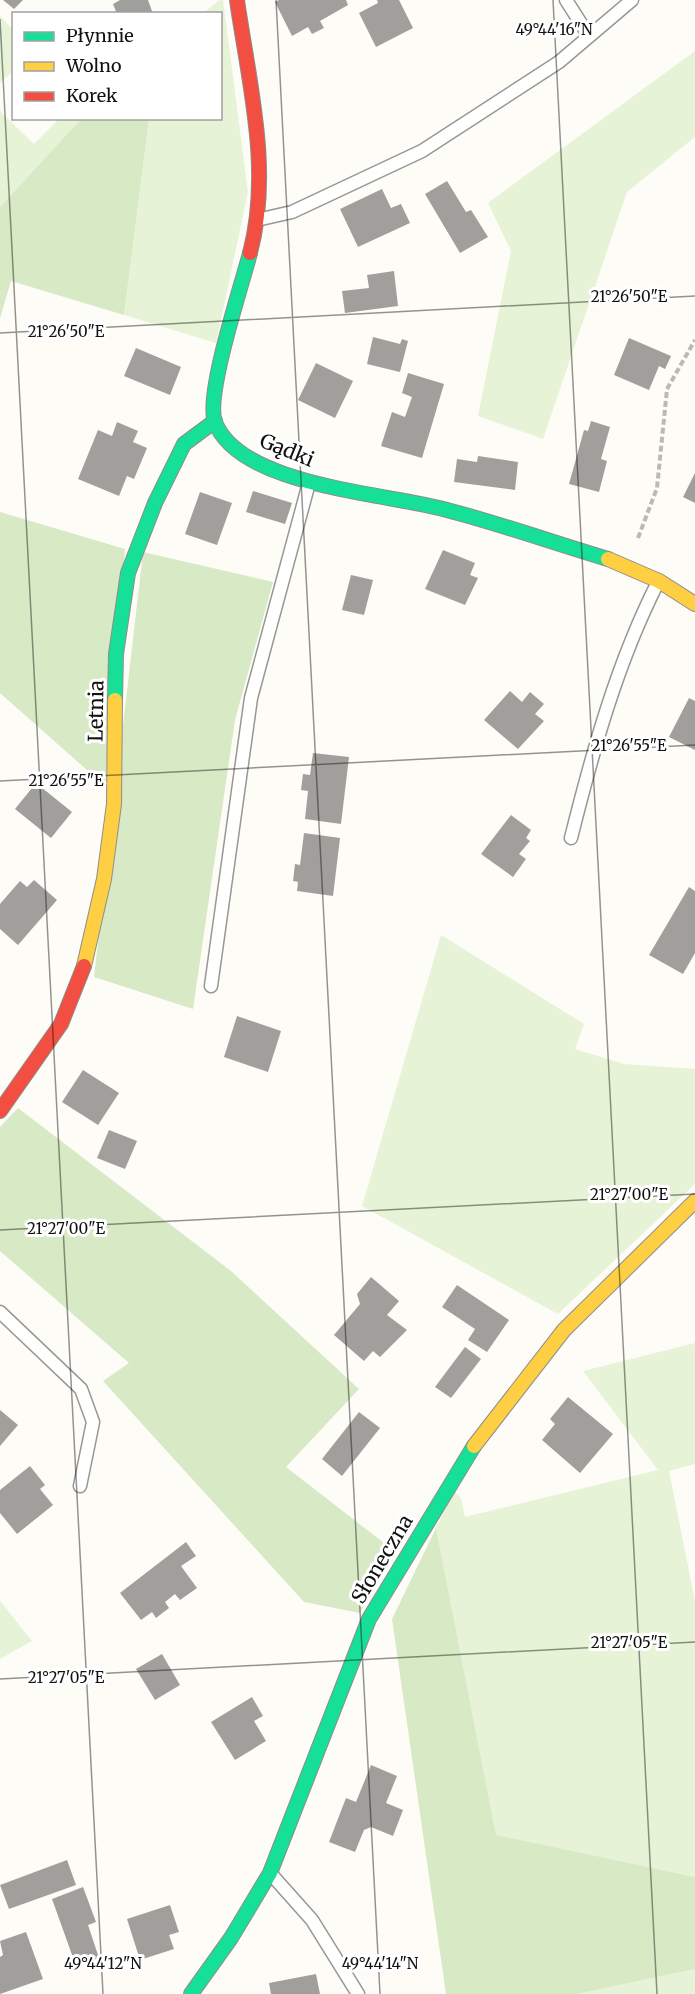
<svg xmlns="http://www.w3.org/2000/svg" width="695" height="1994" viewBox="0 0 695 1994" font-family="Merriweather,serif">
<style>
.green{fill:#e7f3d7}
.forest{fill:#d8eac5}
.building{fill:#a19f9c}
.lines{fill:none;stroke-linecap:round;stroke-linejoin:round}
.lane-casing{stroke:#979795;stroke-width:15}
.fast-casing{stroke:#8e8d8b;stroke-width:16}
.slow-casing{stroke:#8e8d8b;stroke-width:16}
.jam-casing{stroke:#8e8d8b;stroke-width:16}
.path{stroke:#b9b9b8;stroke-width:4;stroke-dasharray:6 3;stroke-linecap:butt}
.lane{stroke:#fffffe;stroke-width:12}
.fast{stroke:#16e098;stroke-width:14}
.slow{stroke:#ffcf43;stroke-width:14}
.jam{stroke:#f24e42;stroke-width:14}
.ticks{fill:none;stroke:#111;stroke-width:1.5;stroke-opacity:0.45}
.labels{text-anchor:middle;stroke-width:6;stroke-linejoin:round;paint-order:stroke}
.street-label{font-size:20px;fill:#111;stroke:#fff}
.ticks-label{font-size:15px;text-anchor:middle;fill:#111;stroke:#fff;stroke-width:6;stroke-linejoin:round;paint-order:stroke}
</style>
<rect width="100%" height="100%" fill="#fdfcf7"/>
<g class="green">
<path d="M219 0H223L248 192 216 343 124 315 149 119 220 118V14L204 13Z"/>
<path d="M0 16 13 30 14 70 0 83Z"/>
<path d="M695 51V137L627 192 543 439 478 416 511 251 488 203Z"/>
<path d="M0 111 34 144 59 119H81L0 207Z"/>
<path d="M441 935 584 1024 575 1049 624 1064 695 1069V1184L558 1314 362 1206Z"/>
<path d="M695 1343V1464L669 1471 695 1601V1877L496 1836 436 1528 454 1491 461 1498 465 1517 658 1470 583 1371Z"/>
<path d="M0 1601 32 1641 0 1659Z"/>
<path d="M695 1969V1994H577Z"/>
</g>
<g class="forest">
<path d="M81 119H149L124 315 11 281 0 318V207Z"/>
<path d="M0 512 125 549 105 786 0 693Z"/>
<path d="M143 552 273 582 235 720 193 1009 94 977Z"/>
<path d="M18 1108 231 1271 359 1389 286 1467 393 1550 360 1613 304 1602 103 1381 129 1363 0 1251V1127Z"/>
<path d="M436 1528 496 1835 695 1877V1969L577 1994H446L392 1619Z"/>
</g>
<g class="building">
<path d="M3 0H23L14 9Z"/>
<path d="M120 0H148L153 14H117L113 4Z"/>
<path d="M279 0H346L348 5 320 21 324 28 312 34 308 27 292 36 275 2Z"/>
<path d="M377 0H399L413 28 376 47 359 13 378 3Z"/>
<path d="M447 181 466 212 471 210 488 237 460 253 425 194Z"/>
<path d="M382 189 391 208 401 204 410 223 358 247 340 209Z"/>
<path d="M394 271 398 306 345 313 342 291 369 288 367 275Z"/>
<path d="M373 337 400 344 402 339 408 341 400 372 367 364Z"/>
<path d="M629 338 671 356 665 369 659 366 649 390 614 375Z"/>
<path d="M136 348 181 367 170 395 124 376Z"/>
<path d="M316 363 353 381 335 418 298 400Z"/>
<path d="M408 373 444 384 422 458 381 446 392 412 405 417 412 397 402 393Z"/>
<path d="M591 421 610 427 601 459 607 461 599 492 569 484 584 430 588 431Z"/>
<path d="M117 422 138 431 133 442 147 448 134 479 127 476 119 496 78 479 98 430 112 436Z"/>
<path d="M478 456 518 462 515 490 454 482 457 459 477 462Z"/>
<path d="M695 473V503L683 497Z"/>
<path d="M253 491 292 503 285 524 246 512Z"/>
<path d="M200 492 232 503 217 545 185 534Z"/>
<path d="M443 550 475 563 470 575 478 578 465 605 425 589Z"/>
<path d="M351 575 373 580 364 615 342 610Z"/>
<path d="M510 691 522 702 530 692 544 704 535 714 544 721 518 749 484 720Z"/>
<path d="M689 698 695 701V750L669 737Z"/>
<path d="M313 753 349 757 341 824 305 819 308 791 301 790 303 774 310 775Z"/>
<path d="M36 783 72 812 51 838 15 809Z"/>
<path d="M511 815 531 830 526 838 530 841 519 854 526 859 513 877 481 854Z"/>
<path d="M304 833 340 838 333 896 297 891 298 882 293 881 295 864 300 865Z"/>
<path d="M34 880 57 900 18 945 0 929V904L20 881 27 887Z"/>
<path d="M689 887 695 891V953L683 974 649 955Z"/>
<path d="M237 1016 281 1031 268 1072 224 1057Z"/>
<path d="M83 1070 119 1093 98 1125 62 1102Z"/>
<path d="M109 1130 137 1141 125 1169 97 1158Z"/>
<path d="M371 1277 399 1301 387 1315 407 1330 380 1357 373 1351 364 1361 334 1335 360 1304 357 1294Z"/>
<path d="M457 1285 509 1320 487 1352 468 1340 475 1329 442 1307Z"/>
<path d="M465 1347 481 1359 451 1398 435 1387Z"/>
<path d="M568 1397 613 1434 580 1473 542 1440 555 1424 550 1419Z"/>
<path d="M0 1410 18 1425 0 1446Z"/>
<path d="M359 1412 380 1428 342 1476 322 1459Z"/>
<path d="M30 1466 45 1485 40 1489 53 1505 17 1534 0 1513V1490Z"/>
<path d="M186 1542 196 1556 181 1566 197 1588 180 1600 175 1594 165 1602 169 1608 156 1618 152 1612 141 1620 120 1593Z"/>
<path d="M162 1654 180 1685 155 1700 136 1669Z"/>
<path d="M252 1697 263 1716 254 1721 266 1741 235 1760 211 1722Z"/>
<path d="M371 1765 397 1776 386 1803 403 1810 393 1836 371 1827 364 1830 355 1852 329 1842 346 1798 356 1802Z"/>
<path d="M67 1860 76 1885 9 1909 0 1885Z"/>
<path d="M83 1887 96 1922 88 1925 99 1958 76 1966 52 1899Z"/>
<path d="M170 1905 179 1932 169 1935 174 1949 140 1960 127 1919Z"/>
<path d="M26 1932 43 1979 0 1994V1957L3 1955 0 1941Z"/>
<path d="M316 1974 320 1994H271L269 1983Z"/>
</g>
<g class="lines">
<defs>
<g id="lane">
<path d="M566 0 589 36"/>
<path d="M261 219 292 212 422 151 559 62 632 0"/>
<path d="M571 838C593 750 617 663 658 582"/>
<path d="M211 986 251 698 309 483"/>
<path d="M0 1312 81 1389 93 1422 80 1486"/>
<path d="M271 1874 312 1920 358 1994"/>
</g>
<g id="fast">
<path d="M250 253C242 285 205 395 215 422 240 487 388 493 447 510 501 524 554 543 608 559"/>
<path d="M115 700 116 654 128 573 155 503 184 444 215 421"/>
<path d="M191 1994 231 1938 270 1873 369 1619 474 1446"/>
</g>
<g id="slow">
<path d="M608 559 659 581 695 604"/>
<path d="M84 966 104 879 114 804 115 700"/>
<path d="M474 1446 564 1330 695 1201"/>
</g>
<g id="jam">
<path d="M237 0C249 84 272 170 250 253"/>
<path d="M0 1111 61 1024 84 966"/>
</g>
</defs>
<use href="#lane" class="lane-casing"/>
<use href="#fast" class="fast-casing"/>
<use href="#slow" class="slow-casing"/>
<use href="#jam" class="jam-casing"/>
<path class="path" d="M638 538 657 488 667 389 695 340"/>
<use href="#lane" class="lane"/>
<use href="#fast" class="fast"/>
<use href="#slow" class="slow"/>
<use href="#jam" class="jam"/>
</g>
<path class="ticks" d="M276 0 380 1994M553 0 657 1994M0 19 103 1994M0 333 695 296M0 781 695 745M0 1230 695 1194M0 1679 695 1642"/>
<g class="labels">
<g class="street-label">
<text transform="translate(287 450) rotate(22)" y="7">Gądki</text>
<text transform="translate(96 711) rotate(-89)" y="7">Letnia</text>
<text transform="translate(382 1559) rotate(-59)" y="7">Słoneczna</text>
</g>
</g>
<g class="ticks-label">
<text x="554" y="35">49°44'16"N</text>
<text x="629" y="302">21°26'50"E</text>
<text x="66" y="337">21°26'50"E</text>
<text x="629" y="751">21°26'55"E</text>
<text x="66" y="786">21°26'55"E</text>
<text x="629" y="1200">21°27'00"E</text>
<text x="66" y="1234">21°27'00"E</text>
<text x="629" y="1648">21°27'05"E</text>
<text x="66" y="1683">21°27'05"E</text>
<text x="103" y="1969">49°44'12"N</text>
<text x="380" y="1969">49°44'14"N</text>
</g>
<rect x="12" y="12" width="210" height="108" fill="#ffffff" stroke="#a0a0a0" stroke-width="1.5"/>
<rect x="24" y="32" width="30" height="9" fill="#16e098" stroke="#a0a0a0" stroke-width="1.5"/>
<text x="66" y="42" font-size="18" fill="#111111">Płynnie</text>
<rect x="24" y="62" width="30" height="9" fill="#ffcf43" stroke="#a0a0a0" stroke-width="1.5"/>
<text x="66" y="72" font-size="18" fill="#111111">Wolno</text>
<rect x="24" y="92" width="30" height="9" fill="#f24e42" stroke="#a0a0a0" stroke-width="1.5"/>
<text x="66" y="102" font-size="18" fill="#111111">Korek</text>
</svg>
